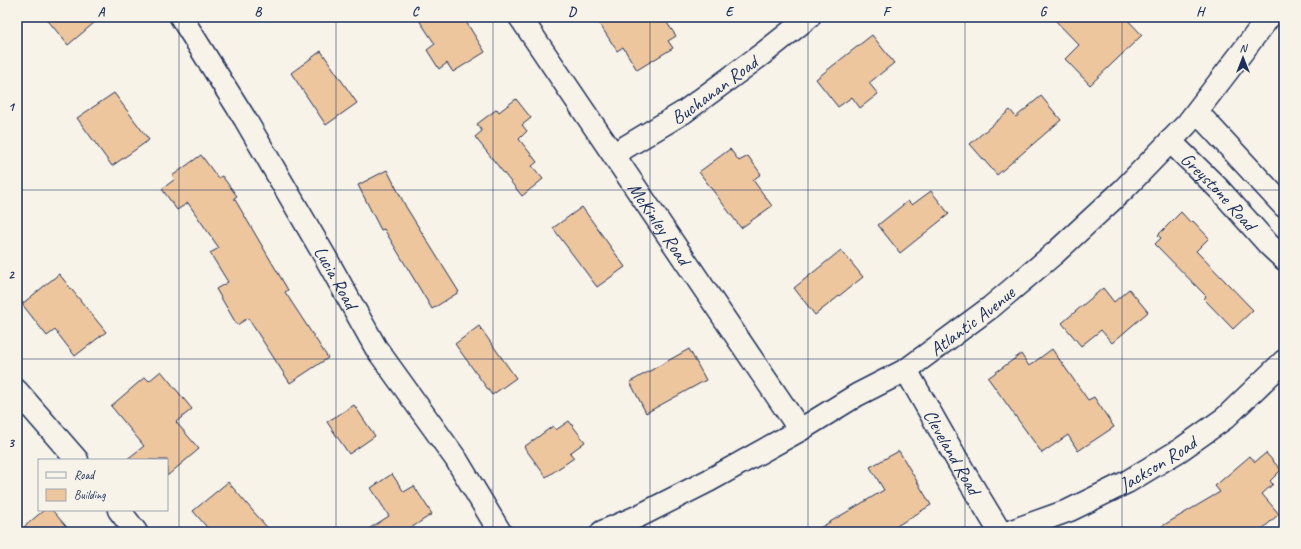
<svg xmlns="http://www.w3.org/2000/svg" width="1301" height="549" viewBox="0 0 1301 549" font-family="Caveat,sans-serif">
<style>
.building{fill:#eec69d;stroke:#1b2f5e}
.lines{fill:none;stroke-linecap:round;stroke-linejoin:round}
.street-casing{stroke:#1b2f5e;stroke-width:25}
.primary-casing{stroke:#1b2f5e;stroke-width:25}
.street{stroke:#f7f3e8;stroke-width:22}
.primary{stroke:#f7f3e8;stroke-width:22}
.grid{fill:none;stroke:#1b2f5e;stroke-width:1;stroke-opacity:0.55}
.labels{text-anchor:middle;stroke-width:3;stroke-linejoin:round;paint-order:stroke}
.street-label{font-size:19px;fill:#1b2f5e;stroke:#f7f3e8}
.neatline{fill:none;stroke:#1b2f5e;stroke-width:1.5}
.grid-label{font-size:13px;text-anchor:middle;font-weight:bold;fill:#1b2f5e}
</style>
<rect width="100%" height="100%" fill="#f7f3e8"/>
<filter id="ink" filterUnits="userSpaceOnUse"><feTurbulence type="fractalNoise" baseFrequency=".025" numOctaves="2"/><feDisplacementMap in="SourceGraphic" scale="8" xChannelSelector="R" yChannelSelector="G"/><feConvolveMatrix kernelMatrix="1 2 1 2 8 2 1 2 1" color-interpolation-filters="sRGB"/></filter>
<g filter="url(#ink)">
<g class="building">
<path d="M45 17H101L68 45Z"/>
<path d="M417 17H463L485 52 453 72 447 63 439 69 427 50 435 44Z"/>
<path d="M595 17H663L676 36 668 41 673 48 637 70 623 47 617 51Z"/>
<path d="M1052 17H1125L1142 35 1090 85 1065 59 1079 45Z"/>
<path d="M872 35 894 63 869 83 878 94 860 108 852 97 838 107 816 79Z"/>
<path d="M321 51 357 103 326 125 291 73Z"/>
<path d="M114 93 149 140 112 166 77 118Z"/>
<path d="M1041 96 1061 120 997 175 970 144 1010 110 1016 117Z"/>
<path d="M516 99 531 118 522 125 527 131 519 139 537 162 532 166 543 179 522 196 475 137 482 131 477 124 497 109 499 112Z"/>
<path d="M730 149 739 161 748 156 761 174 753 180 772 206 741 228 699 172Z"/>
<path d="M201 155 218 178 222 176 237 196 234 198 288 290 285 292 328 358 290 383 248 318 237 325 216 289 228 282 210 253 219 248 188 203 177 210 162 189 175 179 172 176Z"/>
<path d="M387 170 406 207 459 292 432 309 384 229 381 230 358 185Z"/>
<path d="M931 191 949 214 900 253 878 225 908 201 912 205Z"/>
<path d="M582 207 625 267 597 287 553 228Z"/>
<path d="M1181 212 1191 223 1193 221 1209 238 1196 251 1253 310 1233 329 1204 299 1206 296 1155 244 1161 238 1158 235Z"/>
<path d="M841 250 863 277 815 315 794 288Z"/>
<path d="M59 274 106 332 75 356 55 330 47 336 22 304Z"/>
<path d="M1103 288 1114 302 1129 289 1148 312 1112 343 1101 330 1081 346 1062 323Z"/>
<path d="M479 326 516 378 492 395 455 344Z"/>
<path d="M689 349 706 380 646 413 630 382Z"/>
<path d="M1052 349 1088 400 1094 397 1114 427 1078 451 1068 435 1042 453 988 378 1021 354 1029 366Z"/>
<path d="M161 371 192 409 176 422 199 449 167 476V460H126L144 446 111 406 145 377 149 381Z"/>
<path d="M354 405 375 436 349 454 327 422Z"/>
<path d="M569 421 585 442 570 453 574 458 546 477 524 447 553 426 556 430Z"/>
<path d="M899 451 931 505 887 532H813L884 490 870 467Z"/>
<path d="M1266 453 1281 470 1270 481 1273 484 1262 494 1279 514 1259 532H1152L1220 492 1215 486 1250 456 1255 462Z"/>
<path d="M392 474 404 492 414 486 432 514 405 532H364L389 516 371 488Z"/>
<path d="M228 482 271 532H211L193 511Z"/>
<path d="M44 510H52L71 532H18Z"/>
</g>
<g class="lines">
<defs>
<g id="street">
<path id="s1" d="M181 17 245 119 327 260 376 348 456 459 500 532"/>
<path id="s2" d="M520 17 800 430"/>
<path d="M1197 112 1284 206"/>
<path id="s3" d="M1170 141 1219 189 1269 245 1284 259"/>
<path id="s4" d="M614 154 684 112 765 52 809 17"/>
<path id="s5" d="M906 370 968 479 1000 532"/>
<path d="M17 391 77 460"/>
<path d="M119 510 136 532"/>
<path id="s6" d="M1009 532 1070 510 1127 482 1180 450 1225 418 1284 361"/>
</g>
<g id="primary">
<path id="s7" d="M602 532 639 516 710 480 800 430 857 395 906 370 991 307 1055 253 1124 189 1187 124 1269 17"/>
</g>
</defs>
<use href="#street" class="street-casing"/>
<use href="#primary" class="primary-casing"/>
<use href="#street" class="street"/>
<use href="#primary" class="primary"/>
</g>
</g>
<path class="grid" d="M179 17V532M336 17V532M493 17V532M650 17V532M808 17V532M965 17V532M1122 17V532M17 190H1284M17 359H1284"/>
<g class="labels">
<g class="street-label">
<text dy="7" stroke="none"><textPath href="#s4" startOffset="119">Buchanan Road</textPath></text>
<text dy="7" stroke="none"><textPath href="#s3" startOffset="70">Greystone Road</textPath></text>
<text dy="7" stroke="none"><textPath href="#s2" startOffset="249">McKinley Road</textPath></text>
<text dy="7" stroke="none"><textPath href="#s1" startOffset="303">Lucia Road</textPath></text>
<text dy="7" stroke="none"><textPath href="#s7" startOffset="427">Atlantic Avenue</textPath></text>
<text dy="7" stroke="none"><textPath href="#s5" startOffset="94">Cleveland Road</textPath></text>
<text dy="7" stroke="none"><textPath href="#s6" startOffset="164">Jackson Road</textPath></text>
</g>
</g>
<rect width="1301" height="549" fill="none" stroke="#f7f3e8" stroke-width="44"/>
<rect x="38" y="459" width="130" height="52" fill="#f7f3e8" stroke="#9fa5b1"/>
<rect x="46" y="472" width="20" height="6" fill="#f7f3e8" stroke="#9fa5b1"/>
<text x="74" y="479" font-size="12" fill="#1b2f5e">Road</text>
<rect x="46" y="489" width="20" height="12" fill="#eec69d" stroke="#9fa5b1"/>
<text x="74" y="499" font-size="12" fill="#1b2f5e">Building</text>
<g transform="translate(1243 58)" stroke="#f7f3e8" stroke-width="3" paint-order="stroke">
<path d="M0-3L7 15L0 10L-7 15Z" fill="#1b2f5e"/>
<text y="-6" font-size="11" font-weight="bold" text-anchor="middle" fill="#1b2f5e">N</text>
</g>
<rect x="22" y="22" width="1257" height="505" class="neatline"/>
<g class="grid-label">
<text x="101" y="16">A</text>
<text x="258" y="16">B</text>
<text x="415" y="16">C</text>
<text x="572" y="16">D</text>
<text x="729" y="16">E</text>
<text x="886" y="16">F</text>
<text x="1043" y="16">G</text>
<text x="1200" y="16">H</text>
<text x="11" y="111">1</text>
<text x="11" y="279">2</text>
<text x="11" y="447">3</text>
</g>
</svg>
